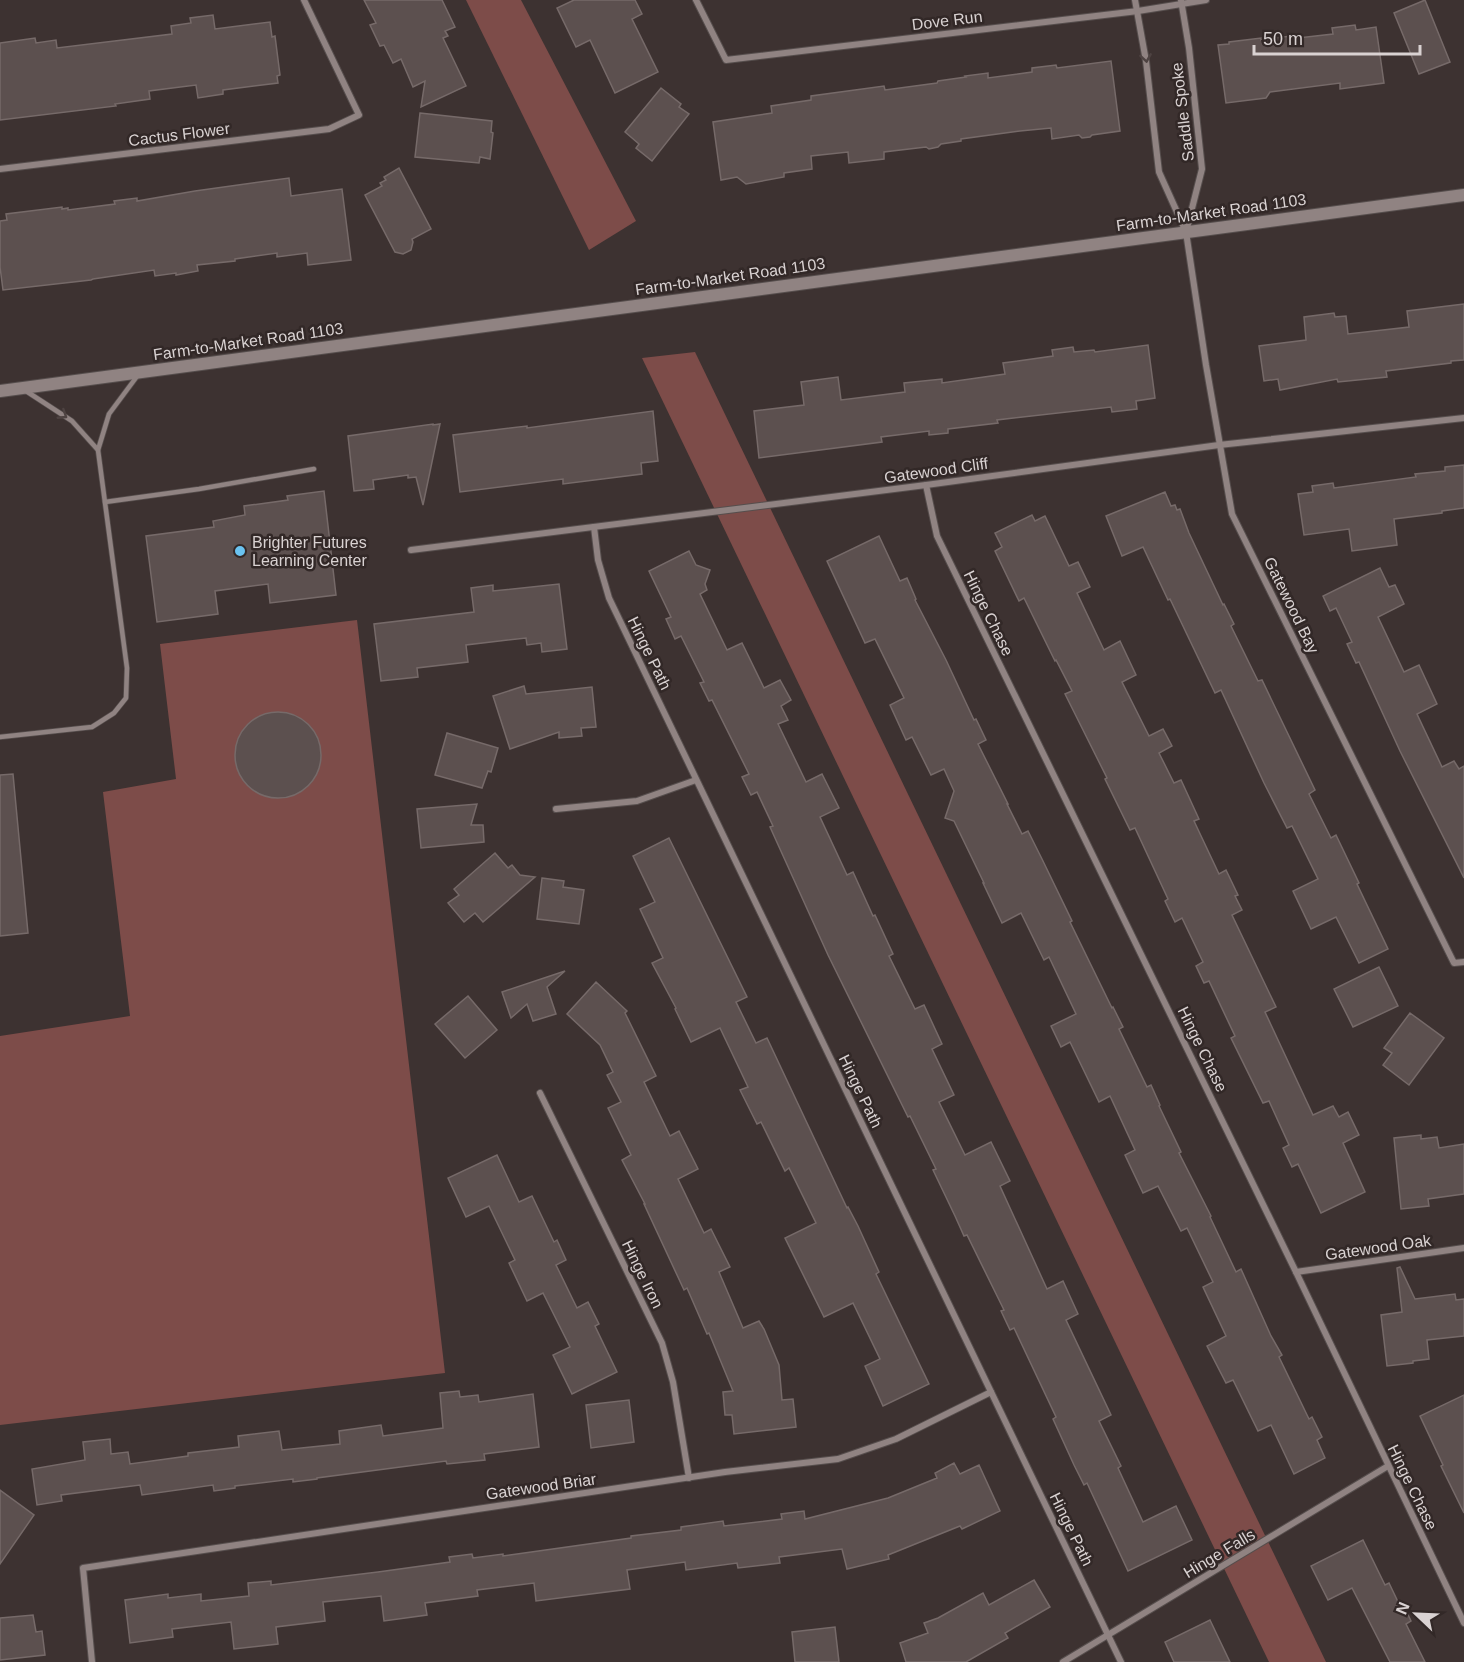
<svg xmlns="http://www.w3.org/2000/svg" width="1464" height="1662" viewBox="0 0 1464 1662" font-family="Arial,sans-serif">
<style>
.green{fill:#7d4c49}
.building{fill:#5c504f;stroke:#766a69;stroke-width:1.5}
.lines{fill:none;stroke-linecap:round;stroke-linejoin:round}
.lane-casing{stroke:#564e4d;stroke-width:6}
.street-casing{stroke:#564e4d;stroke-width:8}
.secondary-casing{stroke:#564e4d;stroke-width:14}
.lane{stroke:#908382;stroke-width:4.5}
.street{stroke:#908382;stroke-width:6}
.secondary{stroke:#908382;stroke-width:12}
.oneway{stroke:#4e4342}
.poi-dot{fill:#6ac3f1;stroke:#322827;stroke-width:2}
.labels{text-anchor:middle;stroke-width:5;stroke-linejoin:round;paint-order:stroke}
.street-label{font-size:16px;fill:#d9d2d2;stroke:#322827}
.poi-label{font-size:16px;fill:#d9d2d2;stroke:#322827;text-anchor:start}
</style>
<rect width="100%" height="100%" fill="#3d3231"/>
<g class="green">
<path d="M466 0H521L636 221 589 250Z"/>
<path d="M695 352 1326 1662H1269L642 358Z"/>
<path d="M357 620 445 1373 0 1425V1036L130 1016 103 792 176 779 160 644Z"/>
</g>
<g class="building">
<path d="M364 0H442L455 27 445 31 448 36 443 38 466 86 421 107 425 81 413 87 401 59 393 63 384 45 380 46 370 25 376 23Z"/>
<path d="M574 0H635L642 14 632 19 658 72 615 93 590 40 576 47 557 8Z"/>
<path d="M1425 0 1450 62 1419 74 1394 13Z"/>
<path d="M213 15 215 29 270 22 272 37 275 36 280 75 277 76 278 83 223 90V94L198 98 196 85 149 91 150 99 115 104 116 106 0 120V43L35 38 36 43 56 40 57 48 172 34 171 26 191 23 190 18Z"/>
<path d="M1355 25 1356 30 1376 27 1384 83 1340 89V83L1270 92 1266 98 1226 103 1218 45 1229 44V42L1261 38V40L1298 35V38L1333 34 1332 28Z"/>
<path d="M1111 61 1120 131 1092 135 1090 137 1082 138 1079 135 1052 139 1051 128 1020 131 961 139V141L941 144 938 147 929 149 926 147 884 152V159L849 163 848 152 811 156 812 169 784 173V177L746 184 737 177 721 180 713 122 772 113 771 106 811 100V96L884 86 885 90 937 83 938 81 966 77 965 76 988 73V78L1032 72V68L1056 65 1057 68Z"/>
<path d="M661 88 681 104 679 107 689 114 652 161 636 148 639 144 625 132Z"/>
<path d="M420 113 492 121 491 132 493 133 490 159 480 157 479 163 415 157Z"/>
<path d="M399 168 431 229 412 239 413 242 411 250 403 254 395 252 365 195 382 186 380 183 386 180 384 177Z"/>
<path d="M289 178 291 196 342 189 351 260 308 265 307 253 277 257V253L235 259V261L197 265 198 271 176 275V273L155 276 154 270 93 279 91 280 3 290 0 267V221L7 220 6 214 62 207V209L68 208V210L115 204 114 201 137 198V201L195 191Z"/>
<path d="M1464 304V360L1451 361V363L1386 371 1387 377 1338 382 1337 379 1280 390 1278 379 1264 381 1259 346 1306 340 1304 317 1334 313 1335 317 1346 316 1348 334 1409 327 1407 311Z"/>
<path d="M1148 345 1155 398 1136 401 1137 409 1112 412 1111 407 997 420 998 423 948 429V433L929 435V431L881 437 882 442 759 458 754 411 804 405 801 382 838 377 841 400 905 392 904 383 942 379V383L1005 374 1003 363 1053 356 1052 350 1073 347 1074 352 1094 350 1095 352Z"/>
<path d="M653 411 658 461 641 463 642 474 563 484V479L460 492 453 435 527 426V428Z"/>
<path d="M433 424V425L440 424 423 505 416 477 408 478V475L373 480 374 489 354 491 348 436Z"/>
<path d="M1464 465V508L1442 511V513L1394 519 1397 545 1352 551 1349 529 1304 535 1298 494 1313 492 1312 486 1333 483 1334 488 1416 477 1415 474 1445 471V467Z"/>
<path d="M324 491 336 595 270 603 268 584 215 591 218 614 157 622 146 536 214 527 213 521 245 515 244 506 288 500 287 496Z"/>
<path d="M1165 492 1171 506 1175 505 1177 510 1180 509 1189 533 1223 605 1224 604 1234 624 1231 626 1258 681 1262 680 1315 790 1309 794 1331 838 1336 835 1359 883 1357 884 1388 949 1359 963 1336 917 1311 929 1293 891 1318 879 1292 826 1287 828 1264 783 1221 690 1215 693 1170 599 1168 600 1143 547 1122 556 1106 516Z"/>
<path d="M1032 515 1035 521 1045 516 1069 566 1078 562 1090 587 1077 593 1104 650 1120 641 1136 675 1122 682 1149 736 1163 729 1172 746 1159 753 1174 783 1181 780 1199 819 1194 821 1219 874 1226 870 1238 895 1235 896 1242 910 1232 915 1276 1007 1265 1012 1313 1115 1333 1106 1339 1117 1348 1112 1359 1135 1343 1143 1365 1192 1321 1213 1298 1164 1292 1167 1283 1148 1289 1145 1269 1101 1263 1103 1231 1038 1235 1036 1209 981 1204 983 1196 966 1203 962 1182 918 1175 922 1165 901 1168 899 1135 828 1130 830 1105 779 1107 778 1065 694 1072 691 1056 660 1055 661 1024 598 1019 601 995 551 1002 547 995 533Z"/>
<path d="M879 536 900 581 907 578 916 599 915 600 946 660 974 720 976 719 986 740 978 744 1008 804H1007L1022 834 1028 831 1042 859 1072 921 1070 922 1112 1008 1113 1007 1123 1027 1119 1029 1147 1087 1151 1085 1160 1105 1159 1106 1181 1152 1179 1153 1211 1216 1210 1217 1236 1272 1241 1269 1271 1336 1282 1355 1279 1357 1309 1419 1312 1417 1322 1437 1317 1440 1325 1458 1294 1474 1271 1425 1258 1431 1233 1380 1226 1383 1207 1346 1226 1336 1203 1287 1213 1282 1187 1228 1181 1231 1158 1186 1143 1193 1125 1155 1135 1150 1110 1096 1099 1102 1070 1042 1061 1047 1051 1026 1076 1014 1049 957 1044 960 1021 913 1002 923 983 883H984L954 821 945 818 954 791 944 769 931 775 912 737 906 740 890 705 904 698 875 639 865 643 827 561Z"/>
<path d="M689 551 696 565 710 570 705 584 707 590 700 594 727 650 742 643 764 688 780 680 791 700 781 706 788 720 778 724 806 782 822 774 839 808 820 817 847 875 853 872 873 916 875 915 893 954 889 956 915 1009 924 1005 942 1044 932 1049 954 1095 939 1102 965 1155 991 1142 1010 1181 1000 1186 1047 1289 1063 1281 1078 1314 1066 1320 1111 1415 1099 1421 1121 1466 1118 1468 1143 1522 1176 1506 1192 1540 1128 1571 1087 1483 1084 1485 1074 1465 1053 1419 1056 1417 1014 1328 1010 1330 1001 1311 1004 1310 967 1235 964 1236 955 1216 933 1170 936 1169 910 1116 908 1117 828 955 770 827 773 826 757 792 751 795 742 777 749 774 712 700 709 701 700 683 704 682 681 636 675 639 666 619 671 617 649 571Z"/>
<path d="M1380 568 1389 587 1395 585 1404 604 1378 617 1404 672 1419 665 1437 704 1417 714 1442 767 1454 761 1459 769 1464 766V878L1400 751 1359 662 1356 663 1347 644 1352 642 1336 608 1330 611 1323 596Z"/>
<path d="M559 584 567 649 542 652 541 643 527 645 526 638 466 645 468 662 417 668 418 677 381 681 374 624 474 612 471 588 493 585V591Z"/>
<path d="M524 686 526 694 592 687 596 727 581 728 582 736 559 738V732L510 749 493 696Z"/>
<circle cx="278" cy="755" r="43"/>
<path d="M447 733 498 748 491 772 488 771 482 788 435 775Z"/>
<path d="M13 774 28 933 0 936V775Z"/>
<path d="M477 804 471 825H483L484 842 421 848 417 809Z"/>
<path d="M669 838 747 997 736 1002 756 1043 767 1038 847 1208 848 1207 858 1226 879 1272 876 1274 929 1384 883 1406 865 1366 880 1359 853 1303 824 1317 785 1238 816 1223 789 1168 785 1171 761 1122 757 1124 740 1090 748 1087 720 1028 691 1042 675 1009 676 1008 652 963 663 958 640 909 655 902 633 856Z"/>
<path d="M495 853 508 868 512 865 520 875 535 877 483 922 475 913 464 922 448 903 459 895 454 889Z"/>
<path d="M542 878 564 881 563 887 584 890 579 924 537 919Z"/>
<path d="M1379 967 1398 1006 1353 1027 1334 989Z"/>
<path d="M565 971 547 987 556 1014 533 1021 527 1004 511 1018 502 992Z"/>
<path d="M596 982 627 1011 625 1013 656 1076 644 1082 670 1136 679 1131 698 1169 678 1179 704 1233 711 1229 730 1267 719 1272 743 1328 759 1321 764 1329 779 1365 782 1400 793 1399 796 1427 734 1434 732 1415H725L723 1392 733 1391 709 1333 707 1334 687 1288 684 1290 644 1204H645L622 1160 631 1155 608 1108 621 1102 607 1075 613 1072 600 1045 567 1014Z"/>
<path d="M468 996 497 1030 465 1058 435 1024Z"/>
<path d="M1410 1013 1444 1038 1409 1085 1383 1065 1392 1053 1384 1048Z"/>
<path d="M1421 1135V1139L1437 1137 1439 1148 1464 1144V1194L1428 1199 1429 1206 1401 1209 1394 1138Z"/>
<path d="M497 1155 519 1202 532 1196 554 1242 557 1240 566 1260 556 1265 577 1308 588 1302 599 1324 595 1326 617 1372 572 1394 553 1355 570 1347 543 1293 527 1301 509 1263 515 1260 489 1206 466 1217 448 1178Z"/>
<path d="M1400 1267 1415 1299 1455 1294 1456 1300 1464 1299V1336L1427 1340 1429 1359 1413 1361V1363L1387 1366 1381 1315 1402 1312 1397 1268Z"/>
<path d="M459 1391 460 1397 478 1395 479 1402 533 1394 539 1447 484 1454 485 1460 447 1464 446 1461 317 1478V1479L293 1482V1479L235 1486V1488L214 1491 213 1485 142 1495 140 1485 61 1495 62 1501 37 1505 32 1469 85 1460 83 1442 110 1439 111 1454 128 1452 130 1464 188 1456V1453L239 1447 238 1436 279 1431 282 1450 340 1444 339 1431 381 1425 383 1436 443 1428 440 1393Z"/>
<path d="M1464 1395V1513L1441 1466 1443 1465 1420 1416Z"/>
<path d="M629 1400 634 1442 591 1448 586 1405Z"/>
<path d="M954 1463 960 1474 979 1465 1000 1511 962 1529 960 1526 888 1555 889 1559 847 1569 842 1549 779 1557 780 1563 738 1568 737 1563 686 1570 685 1562 627 1570 630 1589 536 1601 534 1583 477 1590 478 1596 425 1603 427 1615 384 1621 381 1596 323 1602 325 1621 276 1627 278 1644 234 1649 231 1622 172 1629 173 1637 130 1643 125 1600 168 1594V1598L201 1594V1601L249 1596 248 1583 271 1581V1585L378 1572 450 1562 449 1557 472 1554 473 1558 503 1554V1556L631 1538V1536L681 1530V1527L723 1521 724 1526 782 1519 781 1514 804 1511 805 1519 888 1498 937 1478 935 1473Z"/>
<path d="M0 1490 34 1515 0 1564Z"/>
<path d="M1363 1540 1385 1585 1389 1583 1400 1606 1403 1604 1411 1621 1406 1624 1425 1662H1390L1352 1588 1328 1600 1311 1566Z"/>
<path d="M1034 1580 1050 1607 1005 1633 1008 1638 966 1662H906L900 1643 928 1633 924 1623 938 1618 983 1593 989 1605Z"/>
<path d="M33 1615 36 1632 42 1631 45 1655 0 1660V1618Z"/>
<path d="M1210 1620 1230 1662H1174L1165 1642Z"/>
<path d="M835 1627 839 1662H795L792 1632Z"/>
</g>
<g class="lines">
<defs>
<g id="lane">
<path d="M26 391 72 421 98 450"/>
<path d="M105 502 199 489 314 469"/>
<path d="M0 737 92 727 114 713 126 698 127 668 98 450 109 414 138 375"/>
</g>
<g id="street">
<path d="M696 0 726 60 1138 11 1206 0"/>
<path d="M1135 0 1146 61 1159 172 1186 232 1206 365 1232 514 1454 963 1464 962"/>
<path d="M1181 0 1189 48 1202 169 1186 232"/>
<path d="M0 169 329 129 359 115 304 0"/>
<path d="M926 485 937 536 1296 1272 1464 1623"/>
<path d="M594 527 598 560 609 598 1121 1662"/>
<path d="M411 550 926 485 1219 445 1464 418"/>
<path d="M556 809 637 801 696 780"/>
<path d="M540 1093 662 1343 673 1382 689 1478"/>
<path d="M1296 1272 1464 1248"/>
<path d="M92 1662 83 1568 725 1472 838 1459 896 1439 991 1392"/>
<path d="M1063 1662 1388 1466"/>
</g>
<path id="secondary" d="M0 391 1464 195"/>
</defs>
<use href="#lane" class="lane-casing"/>
<use href="#street" class="street-casing"/>
<use href="#secondary" class="secondary-casing"/>
<use href="#lane" class="lane"/>
<use href="#street" class="street"/>
<use href="#secondary" class="secondary"/>
</g>
<defs><path id="oneway-chevron" d="M-2-3.5L2.5 0L-2 3.5" fill="none" stroke-width="1.6" stroke-linecap="round" stroke-linejoin="round" transform="scale(1.5)"/></defs>
<g class="oneway">
<use href="#oneway-chevron" transform="translate(1146 58) rotate(81)"/>
<use href="#oneway-chevron" transform="translate(63 415) rotate(33)"/>
</g>
<circle class="poi-dot" cx="240" cy="551" r="6"/>
<g class="labels">
<g class="street-label">
<text transform="translate(947 20) rotate(-7)" y="6">Dove Run</text>
<text transform="translate(1182 112) rotate(-97)" y="6">Saddle Spoke</text>
<text transform="translate(179 134) rotate(-7)" y="6">Cactus Flower</text>
<text transform="translate(1211 212) rotate(-8)" y="6">Farm-to-Market Road 1103</text>
<text transform="translate(730 276) rotate(-8)" y="6">Farm-to-Market Road 1103</text>
<text transform="translate(248 341) rotate(-8)" y="6">Farm-to-Market Road 1103</text>
<text transform="translate(936 470) rotate(-8)" y="6">Gatewood Cliff</text>
<text transform="translate(1292 605) rotate(64)" y="6">Gatewood Bay</text>
<text transform="translate(989 613) rotate(64)" y="6">Hinge Chase</text>
<text transform="translate(650 653) rotate(64)" y="6">Hinge Path</text>
<text transform="translate(1203 1049) rotate(64)" y="6">Hinge Chase</text>
<text transform="translate(861 1091) rotate(64)" y="6">Hinge Path</text>
<text transform="translate(1378 1247) rotate(-8)" y="6">Gatewood Oak</text>
<text transform="translate(643 1274) rotate(64)" y="6">Hinge Iron</text>
<text transform="translate(541 1486) rotate(-8)" y="6">Gatewood Briar</text>
<text transform="translate(1413 1487) rotate(64)" y="6">Hinge Chase</text>
<text transform="translate(1072 1529) rotate(64)" y="6">Hinge Path</text>
<text transform="translate(1219 1553) rotate(-31)" y="6">Hinge Falls</text>
</g>
<g class="poi-label">
<text x="252" y="548">Brighter Futures<tspan x="252" dy="18">Learning Center</tspan></text>
</g>
</g>
<g transform="translate(1416 1614) rotate(293)" stroke="#322827" stroke-width="4.5" paint-order="stroke">
<path d="M0-4.5L10 22L0 15L-10 22Z" fill="#d9d2d2"/>
<text y="-9" font-size="16" font-weight="bold" text-anchor="middle" fill="#d9d2d2">N</text>
</g>
<path d="M1254 45v9h166v-9" fill="none" stroke="#d9d2d2" stroke-width="3"/>
<text x="1263" y="45" font-size="18" fill="#d9d2d2" stroke="#322827" stroke-width="4.5" paint-order="stroke">50 m</text>
</svg>
